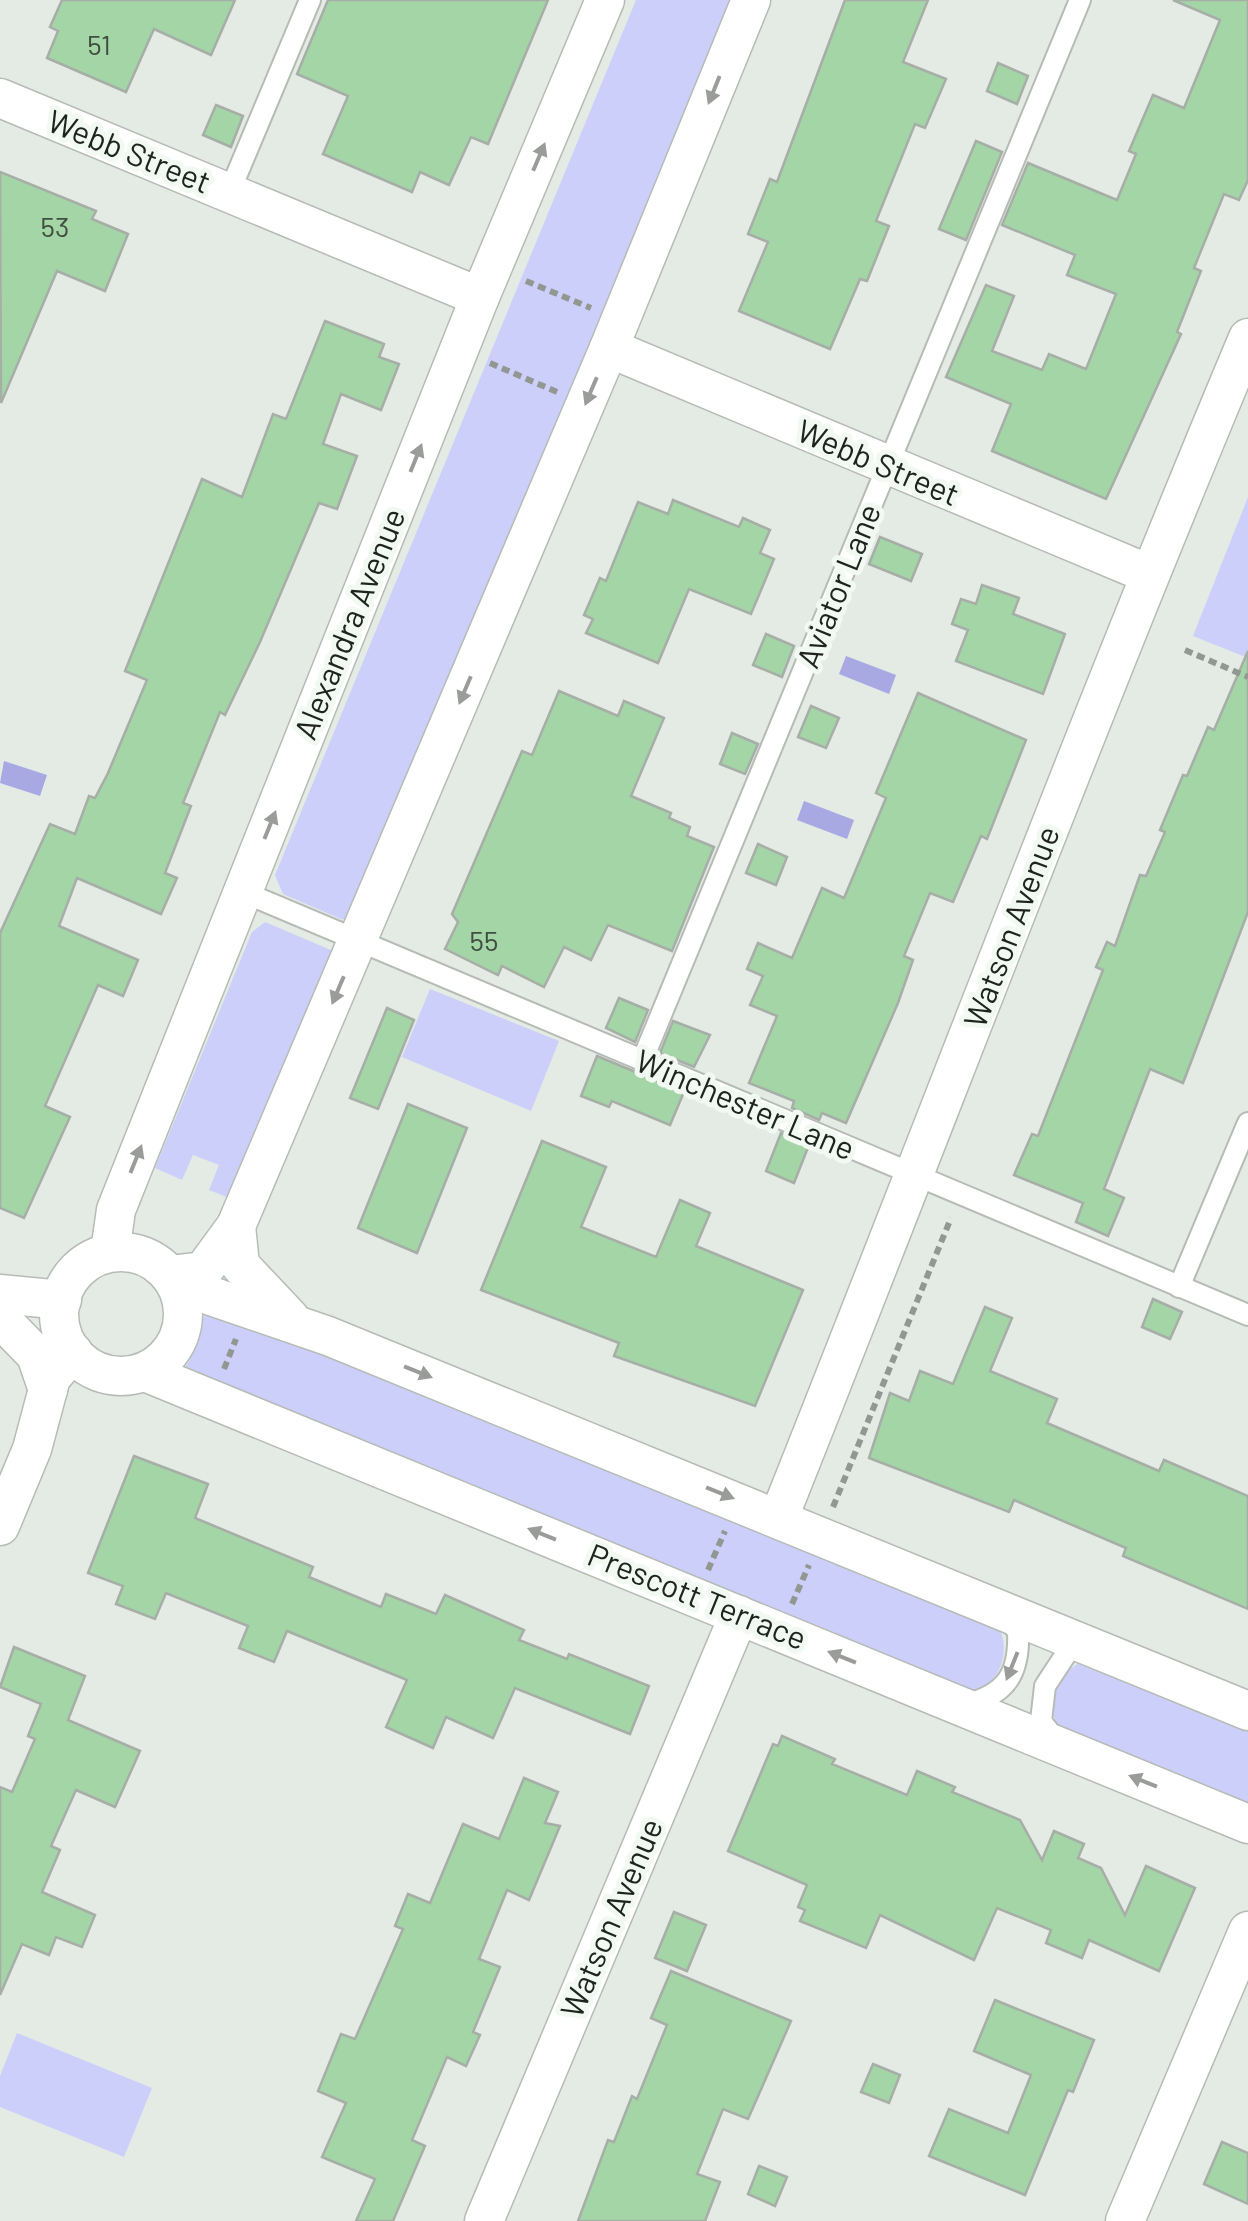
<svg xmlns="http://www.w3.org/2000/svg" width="1248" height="2221" viewBox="0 0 1248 2221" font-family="Barlow,sans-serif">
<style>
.green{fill:#cdcffb}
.water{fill:#a8a9e3}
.building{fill:#a3d5a7;stroke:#a7aea7;stroke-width:2.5}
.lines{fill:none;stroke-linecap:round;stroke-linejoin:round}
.lane-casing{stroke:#b5bcb5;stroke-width:24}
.street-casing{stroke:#b5bcb5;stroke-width:41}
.path{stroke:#929792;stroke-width:6;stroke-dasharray:8 5;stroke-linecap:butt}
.lane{stroke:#fff;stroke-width:20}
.street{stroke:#fff;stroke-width:38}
.oneway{fill:#9a9c9a}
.labels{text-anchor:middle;stroke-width:10;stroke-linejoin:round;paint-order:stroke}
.number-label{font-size:28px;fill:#404f41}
.street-label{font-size:32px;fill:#1f221f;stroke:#f1f9f2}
</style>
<rect width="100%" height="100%" fill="#e4ebe4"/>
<g class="green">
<path d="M636 0H735L359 910 348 920 341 919 283 894 275 875Z"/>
<path d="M1248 497V658L1193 636Z"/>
<path d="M265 922 333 951 239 1202 209 1190 219 1165 193 1155 182 1180 155 1168 252 932Z"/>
<path d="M430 989 559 1041 531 1111 402 1057Z"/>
<path d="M211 1307 996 1623C1013 1647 1001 1683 973 1695L180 1373C202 1351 193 1324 211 1307Z"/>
<path d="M1088 1659 1248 1725V1810L1067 1736C1039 1711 1053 1672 1088 1659Z"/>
<path d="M17 2033 152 2088 124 2157 0 2107V2076Z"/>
</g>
<g class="water">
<path d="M846 656 896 675 889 694 839 674Z"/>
<path d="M4 761 47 775 40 796 0 783Z"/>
<path d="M804 801 854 820 847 839 797 820Z"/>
</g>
<g class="building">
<path d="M62 0H235L211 55 154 29 126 92 47 58 58 31 50 27Z"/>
<path d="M328 0H548L488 144 471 137 449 185 420 172 412 192 323 154 348 96 297 74Z"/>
<path d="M845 0H928L903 62 946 79 925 128 915 124 876 221 889 226 867 281 860 279 830 349 739 311 768 242 748 234 770 179 777 182Z"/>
<path d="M1173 0H1248V180L1239 200 1224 194 1194 268 1201 271 1177 332 1181 334 1106 499 992 451 1011 404 946 377 986 285 1014 296 992 351 1042 370 1049 354 1086 369 1116 294 1067 275 1075 255 1002 225 1028 163 1117 200 1136 154 1129 151 1153 95 1184 108 1220 20Z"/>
<path d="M998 63 1028 76 1017 104 987 91Z"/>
<path d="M216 105 243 116 231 147 203 135Z"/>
<path d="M976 141 1002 152 966 240 939 229Z"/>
<path d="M0 172 96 211 92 219 128 234 105 291 57 271 1 403Z"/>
<path d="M325 321 384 344 379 357 399 364 381 410 341 394 323 444 357 456 337 509 319 503 260 642 225 715 220 712 183 803 191 806 165 873 177 878 161 914 77 878 59 926 138 960 123 996 98 985 45 1106 70 1117 24 1218 0 1208V933L50 824 75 834 89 796 95 798 108 773 147 680 125 671 202 479 242 497 273 414 286 419Z"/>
<path d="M673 500 739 527 743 518 770 530 760 553 774 559 751 614 689 589 658 663 586 633 593 619 584 615 600 578 606 581 638 502 668 514Z"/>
<path d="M880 537 922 554 911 581 869 564Z"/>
<path d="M982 585 1019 598 1013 614 1065 634 1043 694 956 661 968 630 952 624 961 599 976 604Z"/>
<path d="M766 634 794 646 782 677 753 665Z"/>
<path d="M1248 651V912L1183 1083 1150 1069 1104 1189 1124 1198 1108 1236 1076 1222 1083 1203 1014 1175 1032 1134 1038 1136 1103 970 1096 967 1107 942 1115 946 1140 875 1146 876 1165 832 1160 830 1183 775 1187 776 1208 727 1214 730Z"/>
<path d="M559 691 618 716 624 701 664 718 631 796 671 813 669 818 690 827 687 836 714 847 672 951 608 925 591 960 564 947 544 987 502 966 498 975 445 949 458 922 452 914 522 751 532 755Z"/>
<path d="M918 693 1026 740 987 839 981 836 953 902 930 893 904 956 913 960 898 1003 846 1123 822 1113 819 1120 792 1108 794 1101 749 1083 777 1016 750 1005 763 976 747 969 758 943 792 958 822 888 844 898 886 798 876 793Z"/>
<path d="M811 706 839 718 826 748 798 737Z"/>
<path d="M732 733 758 744 745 774 720 764Z"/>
<path d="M758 844 787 857 776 885 746 873Z"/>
<path d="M619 998 648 1010 635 1042 606 1028Z"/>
<path d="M387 1008 414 1020 378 1109 350 1098Z"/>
<path d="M673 1021 710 1035 694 1067 660 1053Z"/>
<path d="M597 1056 684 1092 670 1125 612 1101 609 1107 581 1096Z"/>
<path d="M408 1104 467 1128 417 1253 358 1228Z"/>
<path d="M781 1133 809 1145 794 1183 766 1171Z"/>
<path d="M542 1141 606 1167 581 1227 656 1257 680 1200 710 1213 696 1246 803 1290 755 1406 614 1356 619 1343 481 1290Z"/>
<path d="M1153 1299 1182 1312 1170 1339 1142 1327Z"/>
<path d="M985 1307 1012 1318 990 1371 1057 1399 1047 1423 1159 1471 1164 1460 1248 1496V1609L1123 1556 1126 1548 1014 1500 1009 1512 869 1458 890 1393 909 1401 920 1371 953 1384Z"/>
<path d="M134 1456 208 1484 195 1518 313 1567 309 1577 381 1607 386 1594 436 1614 445 1595 524 1630 519 1640 567 1659 569 1654 649 1686 630 1734 515 1688 493 1738 446 1717 433 1748 386 1727 407 1680 287 1631 274 1662 239 1648 248 1626 166 1593 155 1619 116 1604 123 1586 88 1573Z"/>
<path d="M14 1647 85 1676 68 1720 140 1751 115 1807 76 1790 51 1846 60 1850 42 1892 95 1915 82 1947 56 1937 49 1955 22 1944 0 1995V1787L12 1792 35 1739 28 1736 41 1704 0 1687Z"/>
<path d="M782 1736 835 1759 832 1764 907 1795 917 1771 955 1787 952 1792 1020 1820 1042 1860 1054 1831 1084 1844 1078 1858 1101 1868 1125 1915 1146 1866 1195 1888 1159 1971 1089 1940 1082 1958 1046 1943 1051 1930 997 1908 974 1960 880 1915 866 1948 800 1921 805 1910 798 1907 807 1885 728 1851 773 1744 778 1746Z"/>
<path d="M524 1778 558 1792 545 1823 560 1826 529 1900 507 1890 479 1959 500 1967 473 2032 480 2035 466 2066 447 2057 412 2140 425 2146 393 2221H356L375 2179 322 2157 346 2103 318 2091 341 2034 355 2039 403 1929 395 1926 408 1894 430 1903 463 1824 499 1839Z"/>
<path d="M674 1912 706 1925 687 1971 655 1958Z"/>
<path d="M671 1971 791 2021 748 2119 723 2109 697 2174 720 2182 705 2221H578L608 2140 614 2142 632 2096 637 2099 667 2025 651 2018Z"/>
<path d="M995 2000 1094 2040 1073 2092 1068 2090 1025 2195 929 2156 949 2109 1008 2133 1031 2075 974 2051Z"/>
<path d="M873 2064 900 2075 889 2103 861 2092Z"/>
<path d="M1222 2142 1248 2153V2204L1204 2184Z"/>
<path d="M759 2166 787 2177 775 2206 748 2194Z"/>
</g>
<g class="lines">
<defs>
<g id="lane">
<path d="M229 193 310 0"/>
<path d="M243 892 1248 1315"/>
<path d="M642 1061 1080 0"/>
<path d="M1179 1287 1248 1123"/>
<path d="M964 1705C1006 1695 1020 1674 1018 1631L1006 1618"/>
<path d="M1054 1738 1041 1721 1045 1686 1068 1651 1085 1649"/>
</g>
<g id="street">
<path d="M0 98 480 297"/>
<path d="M609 348 1149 574"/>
<path d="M236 1226 240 1265 290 1318"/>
<path d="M110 1252 116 1210 480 297 605 0"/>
<circle cx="121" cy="1314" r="62"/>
<path d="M170 1275 203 1271 236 1226 609 348 751 0"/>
<path d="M176 1284 328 1336 1248 1711"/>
<path d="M0 1294 62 1300"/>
<path d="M0 1318 36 1355 48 1390"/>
<path d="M145 1372 1248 1824"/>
<path d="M779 1517C936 1124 1084 728 1248 338"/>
<path d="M0 1526 32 1449 51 1378 73 1352"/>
<path d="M484 2221 739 1615"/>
<path d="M1125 2221 1248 1931"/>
</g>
</defs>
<use href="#lane" class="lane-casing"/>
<use href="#street" class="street-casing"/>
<g class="path">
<path d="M526 281 591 308"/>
<path d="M490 363 557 392"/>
<path d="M1185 650 1248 677"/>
<path d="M224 1369 236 1339"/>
<path d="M833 1507 951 1218"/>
<path d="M708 1570 725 1531"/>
<path d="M792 1604 809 1565"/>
</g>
<use href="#lane" class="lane"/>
<use href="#street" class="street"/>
</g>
<defs><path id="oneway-solid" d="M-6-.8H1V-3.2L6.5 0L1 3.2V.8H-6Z" transform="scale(2.5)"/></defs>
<g class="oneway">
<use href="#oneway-solid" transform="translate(714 90) rotate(112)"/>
<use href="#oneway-solid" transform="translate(539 157) rotate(-67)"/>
<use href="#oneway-solid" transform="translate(591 391) rotate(113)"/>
<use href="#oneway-solid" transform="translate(416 458) rotate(-68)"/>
<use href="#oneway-solid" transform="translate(465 690) rotate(113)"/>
<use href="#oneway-solid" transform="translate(270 825) rotate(-68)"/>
<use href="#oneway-solid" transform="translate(338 990) rotate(113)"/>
<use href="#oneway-solid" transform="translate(136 1159) rotate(-68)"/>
<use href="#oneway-solid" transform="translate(418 1372) rotate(22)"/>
<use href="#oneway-solid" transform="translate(720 1493) rotate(22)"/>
<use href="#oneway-solid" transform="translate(542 1534) rotate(-158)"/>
<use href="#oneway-solid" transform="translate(842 1657) rotate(-158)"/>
<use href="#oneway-solid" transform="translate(1012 1666) rotate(112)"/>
<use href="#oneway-solid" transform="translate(1143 1781) rotate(-158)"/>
</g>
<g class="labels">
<g class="number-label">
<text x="99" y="55">51</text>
<text x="55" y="237">53</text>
<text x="484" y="951">55</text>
</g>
<g class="street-label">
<text transform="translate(129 152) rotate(22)" y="11">Webb Street</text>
<text transform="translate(878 463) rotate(23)" y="11">Webb Street</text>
<text transform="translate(839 586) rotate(-68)" y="11">Aviator Lane</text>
<text transform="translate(350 624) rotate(-68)" y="11">Alexandra Avenue</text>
<text transform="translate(1012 927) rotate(-69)" y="11">Watson Avenue</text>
<text transform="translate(745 1105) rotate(23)" y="11">Winchester Lane</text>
<text transform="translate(697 1597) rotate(22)" y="11">Prescott Terrace</text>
<text transform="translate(612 1918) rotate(-67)" y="11">Watson Avenue</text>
</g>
</g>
</svg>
